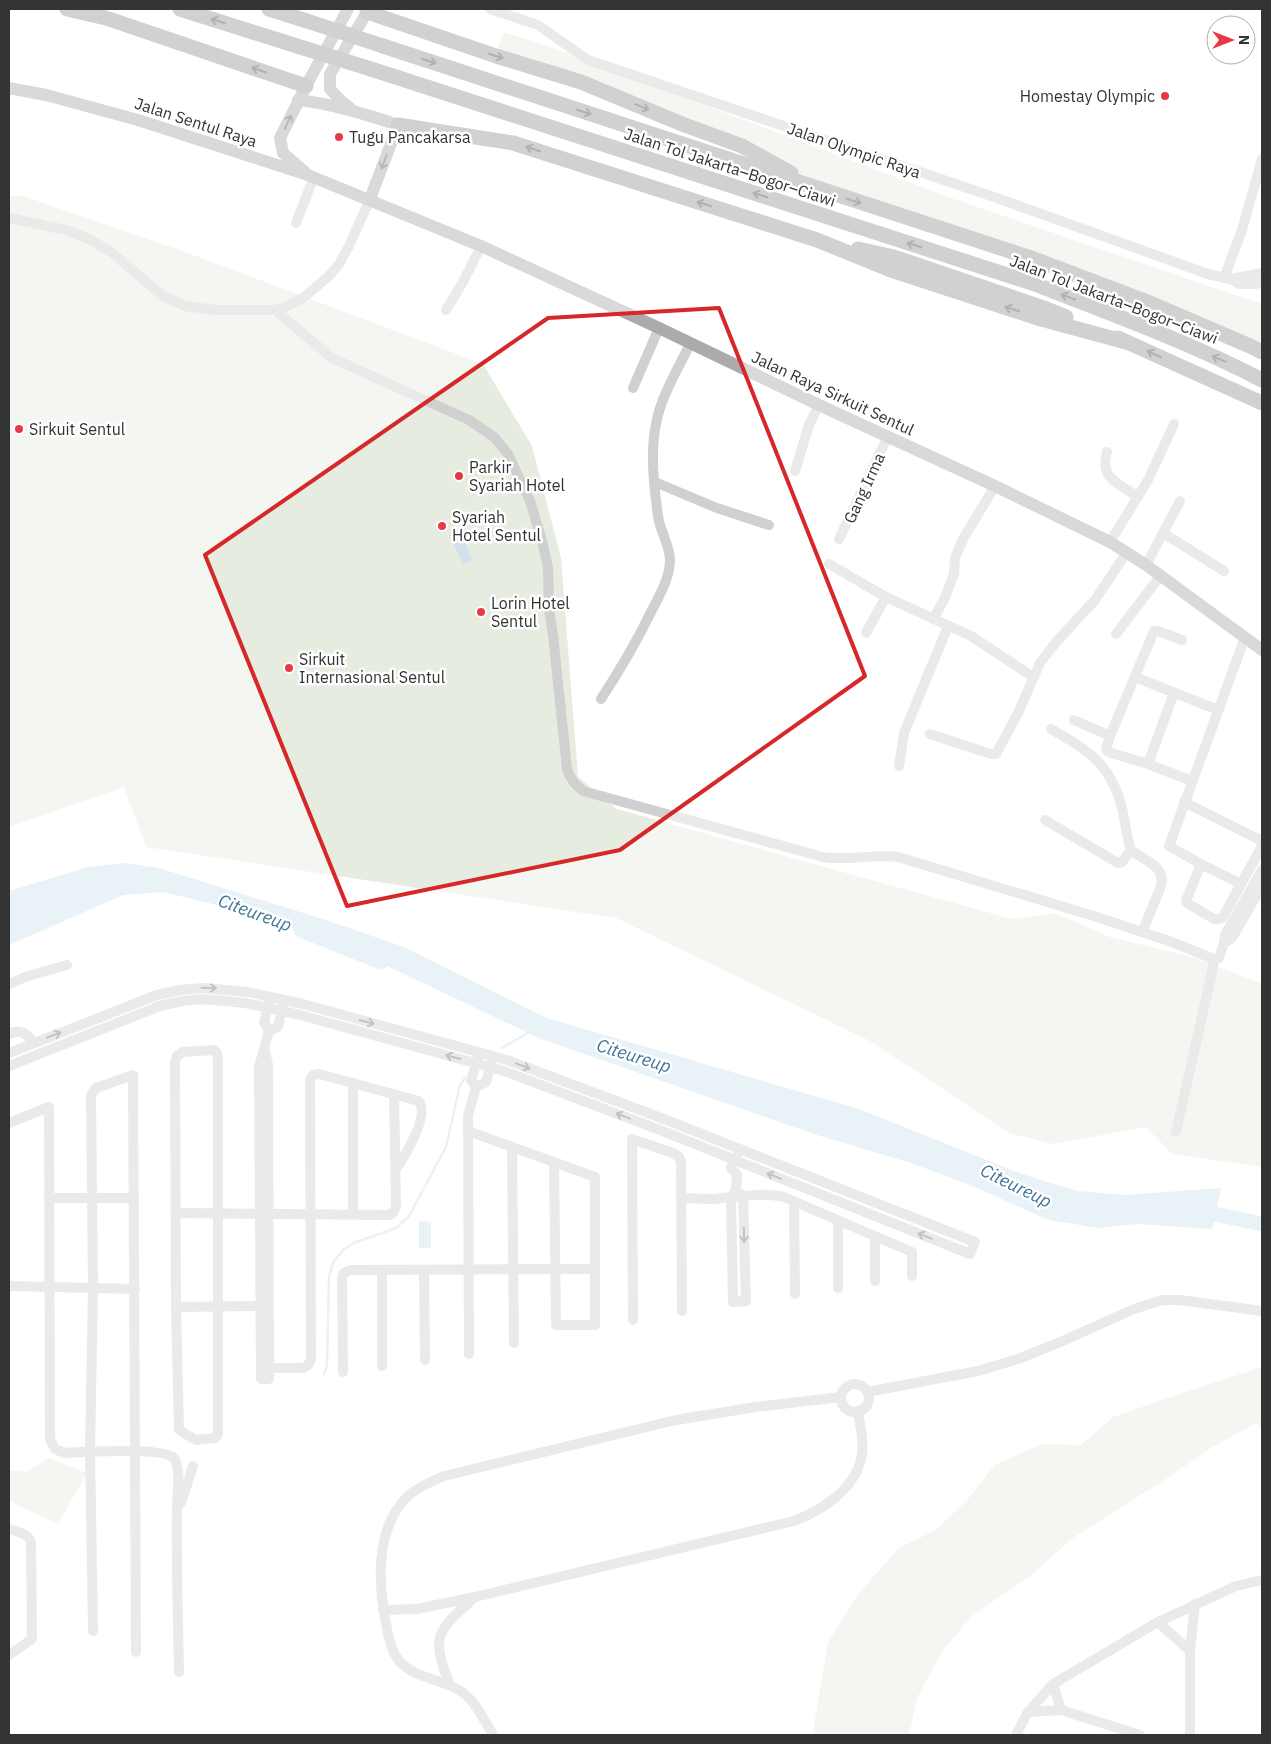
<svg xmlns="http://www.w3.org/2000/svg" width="1271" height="1744" viewBox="0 0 1271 1744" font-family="'IBM Plex Sans',sans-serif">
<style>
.green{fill:#e6ecdf}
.water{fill:#cfe2ee}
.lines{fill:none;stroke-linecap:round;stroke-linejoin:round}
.stream{stroke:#cfe2ee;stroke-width:2.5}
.river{stroke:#cfe2ee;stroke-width:15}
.minor{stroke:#d0d0d0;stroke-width:10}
.major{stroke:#ababab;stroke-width:12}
.highway{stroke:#9a9a9a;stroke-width:15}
.highway-bridge{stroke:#9a9a9a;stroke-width:15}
.oneway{stroke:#525252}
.oneway2{stroke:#636363}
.oneway3{stroke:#7a7a7a}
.marked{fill:none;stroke:#d62828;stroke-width:4;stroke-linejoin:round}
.poi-dot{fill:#e63946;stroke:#fff;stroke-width:2}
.labels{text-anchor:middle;stroke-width:5;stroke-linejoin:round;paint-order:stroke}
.poi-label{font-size:16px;fill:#333;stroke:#fff;text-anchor:start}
.street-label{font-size:16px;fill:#333;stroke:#fff}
.water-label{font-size:18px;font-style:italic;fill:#3f7597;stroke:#fff}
</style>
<rect width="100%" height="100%" fill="#fff"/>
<g class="green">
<path d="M503 32 548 46 951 198 1262 304V352L1145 301 824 191 742 146 496 56Z"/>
<path d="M9 196H23L188 253 483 364 532 446 561 558 578 777 617 809 1012 919 1055 913 1110 937 1196 958 1262 984V1167L1172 1154 1146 1127 1053 1144 1009 1133 870 1041 616 918 146 847 124 787 9 827Z"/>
<path d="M1262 1367V1428L1256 1423 1211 1448 1160 1483 1074 1537 1029 1577 973 1615 943 1650 917 1698 909 1735H815L813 1731 828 1642 859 1593 899 1548 936 1530 967 1500 995 1465 1042 1444 1081 1445 1113 1417 1177 1395Z"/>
<path d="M49 1458 87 1473 58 1524 9 1501V1470L27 1472Z"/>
</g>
<g class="water">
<path d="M460 531 472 560 463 565 450 535Z"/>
<path d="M125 863 159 868 326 920 404 947 547 1018 859 1109 1019 1173 1077 1191 1126 1195 1221 1188 1212 1229 1137 1224 1099 1228 1049 1220 970 1185 911 1163 817 1135 541 1039 345 946 242 911 163 892 123 895 9 945V891L88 867Z"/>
<path d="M419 1221 431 1222V1248H419Z"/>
</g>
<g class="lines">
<g class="stream">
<path d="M502 1048 531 1031"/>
<path d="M324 1374 327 1366 329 1276 334 1261 344 1249 356 1242 396 1228 409 1216 446 1147 460 1085 465 1078"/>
</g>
<g class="river">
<path d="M301 930 381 962"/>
<path d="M1196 1210 1262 1224"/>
</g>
<g class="minor">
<path d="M490 9 538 25 588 60 997 198 1208 274 1230 279 1239 284H1256L1262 282"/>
<path d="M9 218 66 230 89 239 111 252 163 296 185 306 215 310H275L285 307 303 298 328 277 339 264 349 246 370 199"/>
<path d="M296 223 314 177"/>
<path d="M1224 278 1242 230 1262 159"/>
<path d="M1230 279 1262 273"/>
<path d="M275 310 332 358 469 420 494 437 508 454 530 501 542 541 548 567 549 609 553 635 567 769C570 779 575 784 583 791L823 857C848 861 873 854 898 857L1094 916 1172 942 1214 959 1219 958 1224 943 1225 935 1262 870"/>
<path d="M446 310 463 282 481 246"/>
<path d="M633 388 659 328"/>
<path d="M1107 452C1099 479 1119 483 1138 497"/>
<path d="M795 471 809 425 819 405"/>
<path d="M655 482 717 508 769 525"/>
<path d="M1163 533 1224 571"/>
<path d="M839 539 888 436"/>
<path d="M1110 542 1148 480 1174 424"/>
<path d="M829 564 886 597 971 636 1033 677"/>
<path d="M1146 565 1180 501"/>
<path d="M933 619 944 600 954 574 955 558 963 539 995 486"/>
<path d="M866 633 886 597"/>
<path d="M1116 634 1161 575"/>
<path d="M1182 640 1158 631H1154L1110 736 1106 749 1108 752 1148 764 1192 781"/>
<path d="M1135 677 1218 710"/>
<path d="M601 699C620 670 637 641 652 610 660 595 670 577 670 560 670 546 660 531 658 516 654 487 650 453 656 424 661 396 678 369 690 344"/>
<path d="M1074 720 1110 736"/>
<path d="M1051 729C1087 750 1109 762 1121 804 1125 819 1126 835 1131 850 1146 862 1168 866 1160 889L1142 932"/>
<path d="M930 734 991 754H996L1018 713 1040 663 1057 641 1095 600 1127 552"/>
<path d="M1148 764 1174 693"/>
<path d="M899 766 904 733 948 626"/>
<path d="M1184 802 1262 841"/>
<path d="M1045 820 1118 863 1122 862 1131 850"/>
<path d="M1201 864 1186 901 1187 903 1214 919H1219L1223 917 1262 846"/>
<path d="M1241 884 1201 864 1169 846 1245 637"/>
<path d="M1224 943 1232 938 1262 886"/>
<path d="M9 984 25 977 67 965"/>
<path d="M269 1031 278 1027 283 1005"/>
<path d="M9 1034C20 1028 27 1034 34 1043"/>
<path d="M214 1050 217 1053 218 1060V1434L215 1438 196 1440 179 1430 176 1307 175 1062 177 1056 183 1052Z"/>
<path d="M265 1051 268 1065 269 1379H261L259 1067 269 1031 264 1022 269 1002"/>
<path d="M9 1053 157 995 180 990 203 988 248 992 303 1004 507 1060 664 1119 975 1242 970 1254 660 1130 504 1071 300 1015 245 1003 204 999 182 1001 160 1006 9 1066"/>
<path d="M353 1083V1214"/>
<path d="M476 1087 486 1082 491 1063"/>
<path d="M9 1123 49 1107 50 1439 55 1449 65 1453C82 1452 165 1447 174 1458 181 1467 178 1492 177 1503 176 1559 178 1616 179 1672"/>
<path d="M468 1131 595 1177V1325H556L554 1162"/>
<path d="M1176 1132 1212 972 1214 959"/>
<path d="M512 1147 514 1343"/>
<path d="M736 1190 743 1196 746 1301 733 1302 731 1197 736 1190 737 1175 731 1168 737 1155"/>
<path d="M49 1198H134"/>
<path d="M681 1198C692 1198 702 1199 713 1199 737 1197 760 1192 784 1197L912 1252V1276"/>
<path d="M794 1201 795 1294"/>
<path d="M176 1213 388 1215 393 1213 396 1207 394 1094"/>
<path d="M875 1236V1281"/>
<path d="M424 1270 425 1360"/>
<path d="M9 1286 135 1289"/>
<path d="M838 1288V1221"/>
<path d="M176 1307 265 1306"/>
<path d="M633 1320 632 1139 673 1153 679 1157 681 1162 682 1311"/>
<path d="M469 1354 468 1116 476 1087 471 1080 478 1058"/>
<path d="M382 1366V1270"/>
<path d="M269 1368H304L309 1364 311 1359 310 1079 313 1075 319 1074 419 1101C430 1116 404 1157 395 1171"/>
<path d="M343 1372 342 1277 344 1273 350 1270 594 1269"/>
<circle cx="855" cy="1398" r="14"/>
<path d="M867 1392 978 1371 1018 1359 1065 1340 1134 1309 1162 1300H1180L1262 1311"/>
<path d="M181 1503 193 1466"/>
<path d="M9 1529C17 1532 28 1533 31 1542L32 1639 9 1655"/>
<path d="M383 1610 417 1609 475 1597 794 1521C823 1510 857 1488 862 1454 864 1440 860 1425 858 1411"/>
<path d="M1158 1622 1190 1651"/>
<path d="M93 1631 90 1452 93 1288 91 1095 96 1088 133 1075 136 1652"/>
<path d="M1053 1684 1061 1710"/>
<path d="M450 1685C430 1635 437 1631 475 1597"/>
<path d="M1028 1712 1061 1710 1140 1735"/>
<path d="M493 1735C484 1720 476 1702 462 1692 444 1679 416 1679 400 1662 391 1651 388 1637 386 1623 378 1582 375 1528 408 1496 418 1487 432 1481 444 1476L676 1420 755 1407 841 1397"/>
<path d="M1016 1735 1028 1712 1053 1684 1158 1622 1236 1586 1262 1580"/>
<path d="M1189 1735 1190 1733V1651L1195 1604"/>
</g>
<g class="major">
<path d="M9 88 46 95 138 120 308 175 481 246 659 328 819 405 995 486 1110 542 1146 565 1262 650"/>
<path d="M298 100C333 104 365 114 398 125L370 199"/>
<path d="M350 108 341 101 330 89V74L369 9"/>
<path d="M305 172 283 153 280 138 306 86 348 9"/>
</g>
<g class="highway">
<path d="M67 9 106 18 306 86"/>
<path d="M180 9 297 46"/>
<path d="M269 9 307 21"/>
<path d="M367 12 496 56 581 82 682 124 742 146 791 173"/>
<path d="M383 46 1034 259 1145 301 1250 346 1262 352"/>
<path d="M371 69 1035 284C1111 314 1189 342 1262 380"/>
<path d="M398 125 513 143 817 240 891 270 1041 319 1126 342"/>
<path d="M858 249 894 257 1044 308 1066 317"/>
<path d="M1118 338 1262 403"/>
</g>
<g class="highway-bridge">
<path d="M307 21 383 46"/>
<path d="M297 46 371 69"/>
</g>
</g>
<defs><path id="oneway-shaft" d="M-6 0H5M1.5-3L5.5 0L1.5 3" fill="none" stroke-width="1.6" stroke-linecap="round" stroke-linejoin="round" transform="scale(1.25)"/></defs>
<g class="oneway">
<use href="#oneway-shaft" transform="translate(218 21) rotate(-163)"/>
<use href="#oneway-shaft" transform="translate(496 56) rotate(18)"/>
<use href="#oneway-shaft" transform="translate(429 61) rotate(18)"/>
<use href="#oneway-shaft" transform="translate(259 70) rotate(-161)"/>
<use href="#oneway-shaft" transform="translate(642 107) rotate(22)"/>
<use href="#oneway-shaft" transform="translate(584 112) rotate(18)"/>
<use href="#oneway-shaft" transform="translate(533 149) rotate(-162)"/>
<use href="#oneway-shaft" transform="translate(760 195) rotate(-162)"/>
<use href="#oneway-shaft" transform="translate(854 201) rotate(18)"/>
<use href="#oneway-shaft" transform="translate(704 204) rotate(-162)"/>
<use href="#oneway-shaft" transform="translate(914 245) rotate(-162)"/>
<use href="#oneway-shaft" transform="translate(1068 297) rotate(-159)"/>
<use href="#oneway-shaft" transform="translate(1012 309) rotate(-162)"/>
<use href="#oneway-shaft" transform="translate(1154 354) rotate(-156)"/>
<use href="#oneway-shaft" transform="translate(1219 359) rotate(-157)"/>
</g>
<g class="oneway2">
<use href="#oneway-shaft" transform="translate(288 122) rotate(-65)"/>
<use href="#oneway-shaft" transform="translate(384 162) rotate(110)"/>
</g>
<g class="oneway3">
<use href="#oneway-shaft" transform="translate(209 988) rotate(1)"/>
<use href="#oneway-shaft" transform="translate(367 1022) rotate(15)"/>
<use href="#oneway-shaft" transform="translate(54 1035) rotate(-21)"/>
<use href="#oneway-shaft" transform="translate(453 1057) rotate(-165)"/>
<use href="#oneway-shaft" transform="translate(523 1066) rotate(21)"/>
<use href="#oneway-shaft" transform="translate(623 1116) rotate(-159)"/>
<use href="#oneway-shaft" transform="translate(774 1176) rotate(-158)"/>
<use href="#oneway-shaft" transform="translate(744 1235) rotate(89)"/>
<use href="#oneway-shaft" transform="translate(925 1236) rotate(-158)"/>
</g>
<path d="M0 0H1271V1744H0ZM719 308 865 676 620 850 347 906 205 555 548 318Z" fill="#fff" fill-opacity=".55" fill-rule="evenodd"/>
<path class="marked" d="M719 308 865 676 620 850 347 906 205 555 548 318Z"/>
<g class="poi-dot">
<circle cx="1165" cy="96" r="5"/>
<circle cx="339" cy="137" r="5"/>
<circle cx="19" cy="429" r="5"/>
<circle cx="459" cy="476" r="5"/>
<circle cx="442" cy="526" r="5"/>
<circle cx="481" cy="612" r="5"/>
<circle cx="289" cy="668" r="5"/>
</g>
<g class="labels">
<g class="poi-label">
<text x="1155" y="102" text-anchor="end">Homestay Olympic</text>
<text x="349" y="143">Tugu Pancakarsa</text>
<text x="29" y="435">Sirkuit Sentul</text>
<text x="469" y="473">Parkir<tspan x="469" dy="18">Syariah Hotel</tspan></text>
<text x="452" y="523">Syariah<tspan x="452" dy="18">Hotel Sentul</tspan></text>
<text x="491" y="609">Lorin Hotel<tspan x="491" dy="18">Sentul</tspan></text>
<text x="299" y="665">Sirkuit<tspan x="299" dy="18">Internasional Sentul</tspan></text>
</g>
<g class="street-label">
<text transform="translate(196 122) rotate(18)" y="6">Jalan Sentul Raya</text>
<text transform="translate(854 150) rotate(19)" y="6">Jalan Olympic Raya</text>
<text transform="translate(730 167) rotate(18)" y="6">Jalan Tol Jakarta–Bogor–Ciawi</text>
<text transform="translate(1114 299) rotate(21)" y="6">Jalan Tol Jakarta–Bogor–Ciawi</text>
<text transform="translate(833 393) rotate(25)" y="6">Jalan Raya Sirkuit Sentul</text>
<text transform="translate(864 488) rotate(-65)" y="6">Gang Irma</text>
</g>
<g class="water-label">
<text transform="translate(255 913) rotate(20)" y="6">Citeureup</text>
<text transform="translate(634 1056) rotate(17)" y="6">Citeureup</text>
<text transform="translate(1016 1186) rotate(26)" y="6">Citeureup</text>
</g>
</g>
<rect width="1271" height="1744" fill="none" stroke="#333333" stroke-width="20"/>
<g transform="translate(1231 40) rotate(90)"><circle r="24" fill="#ffffff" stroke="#adadad"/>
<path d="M0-4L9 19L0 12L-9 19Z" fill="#e63946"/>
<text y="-8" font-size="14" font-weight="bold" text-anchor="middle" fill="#333333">N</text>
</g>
</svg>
